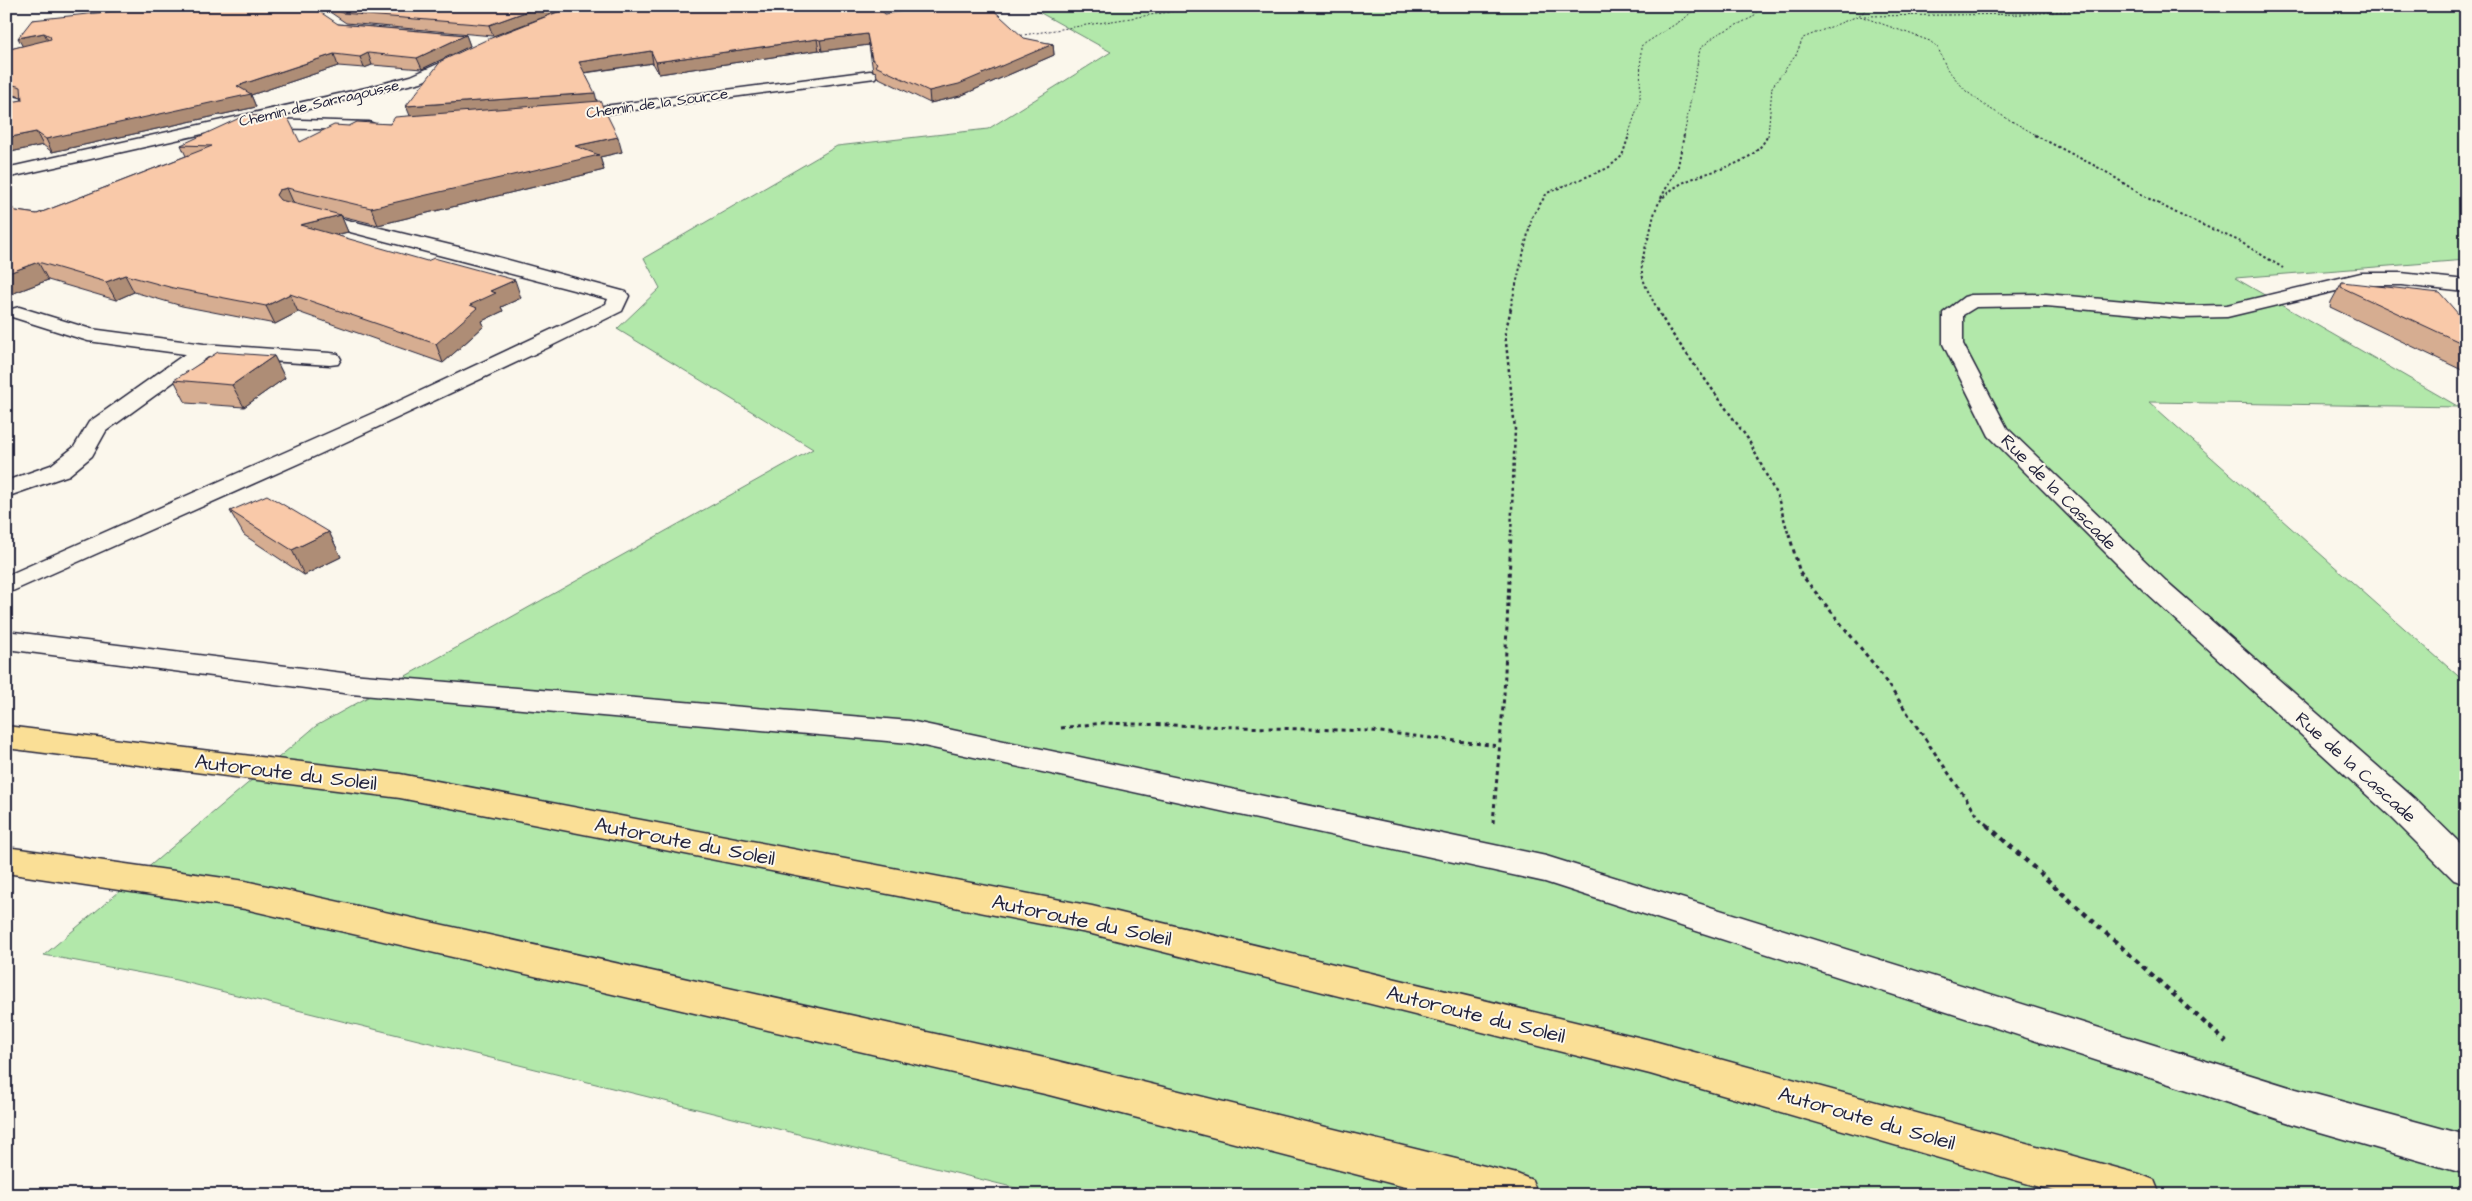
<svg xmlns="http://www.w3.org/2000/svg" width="2472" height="1201" viewBox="0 0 2472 1201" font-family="'Architects Daughter',sans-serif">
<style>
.green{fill:#b2e8aa;stroke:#6a8572}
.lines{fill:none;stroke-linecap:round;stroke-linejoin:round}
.service-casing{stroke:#22223b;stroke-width:3}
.minor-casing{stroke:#22223b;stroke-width:3}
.motorway-casing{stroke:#22223b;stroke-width:3}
.path-far4{stroke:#22223b;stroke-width:1;stroke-dasharray:2 2;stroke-linecap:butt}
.path-far3{stroke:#22223b;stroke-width:2;stroke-dasharray:2.5 2.5;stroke-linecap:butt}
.path-far2{stroke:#22223b;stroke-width:2.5;stroke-dasharray:3 3;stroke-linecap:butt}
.path-far1{stroke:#22223b;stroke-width:3;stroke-dasharray:4 4;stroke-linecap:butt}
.path{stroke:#22223b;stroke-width:4.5;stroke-dasharray:5 5;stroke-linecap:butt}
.service{fill:#fbf7ec;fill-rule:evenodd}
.minor{fill:#fbf7ec;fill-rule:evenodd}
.motorway{fill:#fadf96;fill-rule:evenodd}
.wall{fill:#d6ad91;stroke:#22223b;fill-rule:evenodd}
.shaded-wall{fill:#ae8d76;stroke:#22223b}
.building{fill:#f9c9a9;stroke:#22223b}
.labels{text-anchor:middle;stroke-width:4;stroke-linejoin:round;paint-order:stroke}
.far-street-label{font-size:15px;fill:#22223b;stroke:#fbf7ec}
.street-label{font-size:18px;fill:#22223b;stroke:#fbf7ec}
.near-street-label{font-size:21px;fill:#22223b;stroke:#fbf7ec}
</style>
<rect width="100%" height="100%" fill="#fbf7ec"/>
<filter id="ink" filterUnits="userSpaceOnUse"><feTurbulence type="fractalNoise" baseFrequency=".02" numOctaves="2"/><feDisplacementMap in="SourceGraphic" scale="10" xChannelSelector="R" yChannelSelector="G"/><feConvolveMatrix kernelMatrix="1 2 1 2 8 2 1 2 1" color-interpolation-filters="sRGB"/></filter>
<g filter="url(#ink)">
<path class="green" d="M1028 6H2466V260L2235 278 2459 407 2149 402 2466 683V1195H1044L168 978 44 955 316 726 813 449 617 329 660 288 644 258 837 146 988 129 1111 52Z"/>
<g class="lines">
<defs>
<path id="service" d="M6 94 26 100 27 111 6 116V110L18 107 17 104 6 100Z"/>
<g id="minor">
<path d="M467 51 474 55 472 58 421 82 267 119 369 122 374 124 377 127 374 130 254 128 247 124 6 178V168L370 87 411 76Z"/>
<path d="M870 71 875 72 877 75 875 78 566 119 559 115 566 111Z"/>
<path d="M310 211 479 252 626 292 629 296 622 311 547 348 320 454 6 594V576L380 410 606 304 608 299 304 220 301 216 304 212Z"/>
<path d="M2361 273H2401L2466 280V292L2401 285H2361L2227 317 2181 318 2046 306 1976 307 1963 315V344L2007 428 2166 581 2415 799 2466 849V884L2454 880 2391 817 2146 593 1989 436 1943 344V313L1964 297 1971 295 2046 294 2181 306 2227 305Z"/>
<path d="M19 307 91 329 204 344 330 353 338 354 341 359 338 364 330 365 208 357 106 431 92 456 69 475 6 497V481L51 465 74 447 89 422 185 354 88 341 12 317 9 313 12 309Z"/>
<path d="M6 631 351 674 910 721 1546 856 2296 1089 2466 1135V1174L2296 1125 1545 882 910 743 351 694 6 649Z"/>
</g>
<g id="motorway">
<path d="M6 726 400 774 1092 906 1650 1040 2139 1174 2154 1180 2160 1195H2067L1650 1074 1092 934 400 798 6 748Z"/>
<path d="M6 847 245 881 1049 1059 1517 1174 1532 1180 1538 1195H1436L1049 1095 245 909 6 873Z"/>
</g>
</defs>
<use href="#service" class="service-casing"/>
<use href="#minor" class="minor-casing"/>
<use href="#motorway" class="motorway-casing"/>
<g class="path-far4">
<path d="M1860 16 1930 41 1938 48 1947 69 1966 91 1987 107 2038 136"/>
<path d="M1864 16 2028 14 2126 6"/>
<path d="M1017 36 1207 6"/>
<path d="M1628 136 1640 100 1641 46 1685 18 1698 6"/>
<path d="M1684 136 1700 49 1716 35 1753 17 1758 10 1757 6"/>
<path d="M1768 136 1772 87 1796 55 1803 38 1858 16 1865 11 1861 6"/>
</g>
<g class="path-far3">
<path d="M2035 135 2103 170 2142 195 2182 216 2239 241 2283 268"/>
<path d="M1661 198 1678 166 1684 135"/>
<path d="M1510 310 1532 217 1547 193 1608 168 1622 156 1629 135"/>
<path d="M1658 310C1640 277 1637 272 1649 236 1652 225 1654 208 1661 200 1689 165 1748 177 1768 135"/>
</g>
<g class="path-far2">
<path d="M1511 309 1505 333 1515 429 1511 536"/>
<path d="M1657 309 1668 328 1748 439 1778 498 1789 536"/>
</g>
<g class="path-far1">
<path d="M1789 534 1800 573 1876 667 1980 819 1988 826"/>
<path d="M1061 728 1102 723 1372 731 1499 746"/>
<path d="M1493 823 1504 695 1511 534"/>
</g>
<path class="path" d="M1987 825 2226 1042"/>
<use href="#service" class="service"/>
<use href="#minor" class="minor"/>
<use href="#motorway" class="motorway"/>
</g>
<g class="wall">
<path d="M321 6H876L885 14 1053 44 1054 55 960 96 930 103 877 77 876 72 873 71 869 45 822 51 819 50 659 74 653 63 585 73 597 101 622 152 600 157 604 170 378 225 341 216 348 232 336 235 521 298 501 307 503 311 482 321 484 326 443 363 298 312 275 324 182 306 134 292 116 300 48 280 6 296 16 211 37 214 186 156 181 145 300 142 349 126 390 124 410 116 549 16 493 36 346 23Z"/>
<path d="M32 20 338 24 466 35 470 46 422 69 372 65 364 68 338 66 251 95 256 107 52 152 43 145 6 153V50L23 46ZM9 94 22 97V100L14 102Z"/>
<path d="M2342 282 2466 323V372L2330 307 2331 302Z"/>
<path d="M274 356 285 378 244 407 186 403 174 380Z"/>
<path d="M230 511 329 532 341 557 304 575 244 535Z"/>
</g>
<g class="shaded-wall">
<path d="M542 6H574L493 36 489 25Z"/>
<path d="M44 33 50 44 24 49 18 38Z"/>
<path d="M867 34 869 45 822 51 820 40Z"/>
<path d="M466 35 470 46 422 69 417 58Z"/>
<path d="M817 39 819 50 659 74 656 62Z"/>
<path d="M1053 44 1054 55 960 96 930 103 929 91Z"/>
<path d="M651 51 653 63 582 73 579 62Z"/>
<path d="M368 53 372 65 364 68 360 57Z"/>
<path d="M334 54 338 66 251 95 256 107 52 152 46 139 237 86Z"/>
<path d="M595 93 598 105 411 118 406 106Z"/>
<path d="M6 94H9L16 106 6 108Z"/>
<path d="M36 132 43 145 6 153V138Z"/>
<path d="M618 137 622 152 600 157 604 170 378 225 371 208 575 146Z"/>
<path d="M287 188 294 204 283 211 276 195 279 190Z"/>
<path d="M341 215 348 232 308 241 300 225Z"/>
<path d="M38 262 48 280 6 296V274Z"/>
<path d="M125 275 134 292 116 300 106 282Z"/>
<path d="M515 280 521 298 501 307 503 311 482 321 484 326 443 363 436 344 470 305 490 291Z"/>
<path d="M290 294 298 312 275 324 266 306Z"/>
<path d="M274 356 285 378 244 407 232 385Z"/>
<path d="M329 532 341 557 304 575 292 550Z"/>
</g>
<g class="building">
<path d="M134 6H311L338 24 466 35 417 58 368 53 360 57 334 54 237 86 251 94 46 139 36 132 6 138V103L22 100 21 87 6 83V50L51 39 50 36 44 33 18 38 32 20 115 11Z"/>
<path d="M332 6H542L489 25 342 13Z"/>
<path d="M573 6H876L885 14 938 6H989L1024 38 1053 44 959 84 929 91 875 66 877 63 872 59 867 34 820 40 817 39 656 62 651 51 579 62 595 93 406 106 441 61 486 40Z"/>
<path d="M600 101 618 137 575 146 599 155 371 208 287 188 279 190 276 195 280 200 341 215 300 225 427 261 434 258 515 280 490 291 496 293 470 305 477 308 436 344 290 294 266 306 173 288 125 275 106 282 38 262 6 274V203L16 211 37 214 212 146 181 145 246 115 288 118 300 142 334 125 349 126 357 122 390 124 395 117Z"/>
<path d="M2342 282 2440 293 2466 323V345L2341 287Z"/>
<path d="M218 352 274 356 232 385 174 380Z"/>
<path d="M267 495 329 532 292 550 230 511Z"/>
</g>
</g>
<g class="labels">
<g class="far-street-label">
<text transform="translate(319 103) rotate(-13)" y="5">Chemin de Sarragousse</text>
<text transform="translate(657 103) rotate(-8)" y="5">Chemin de la Source</text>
</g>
<g class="street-label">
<text transform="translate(2059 492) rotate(45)" y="6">Rue de la Cascade</text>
<text transform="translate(2356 767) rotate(42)" y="6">Rue de la Cascade</text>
</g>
<g class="near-street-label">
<text transform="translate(286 772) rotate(7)" y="7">Autoroute du Soleil</text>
<text transform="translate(685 841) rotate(11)" y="7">Autoroute du Soleil</text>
<text transform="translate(1082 920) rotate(12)" y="7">Autoroute du Soleil</text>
<text transform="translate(1476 1014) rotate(14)" y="7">Autoroute du Soleil</text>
<text transform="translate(1867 1118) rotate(16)" y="7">Autoroute du Soleil</text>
</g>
</g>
<rect width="2472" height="1201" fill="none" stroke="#fbf7ec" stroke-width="25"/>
<rect x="12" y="12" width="2447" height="1176" fill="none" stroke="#22223b" stroke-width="2" filter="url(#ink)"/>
</svg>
